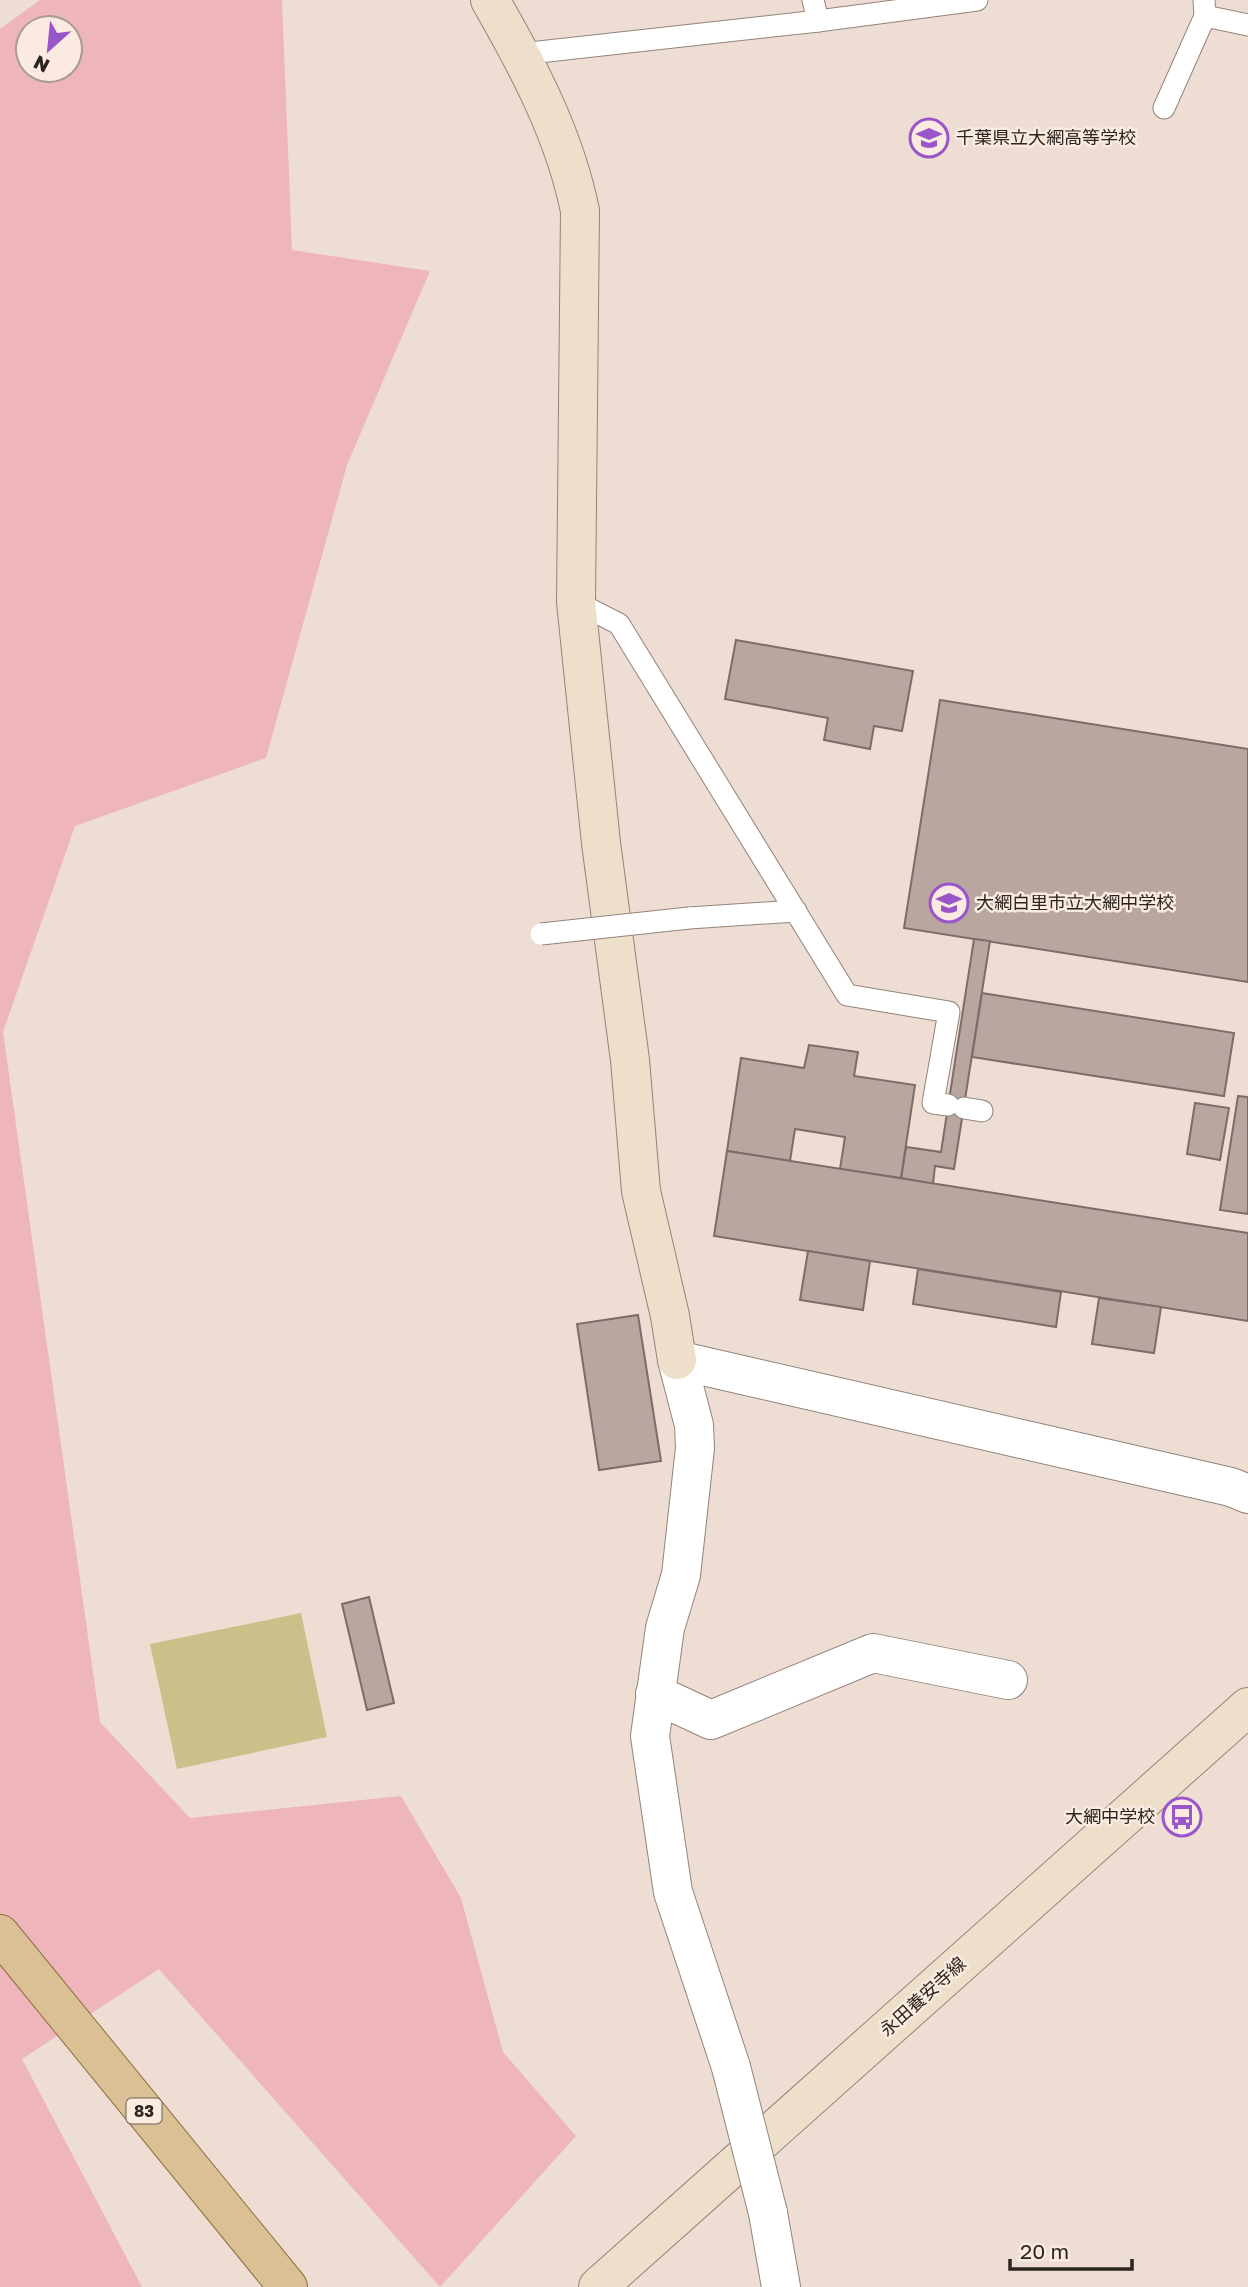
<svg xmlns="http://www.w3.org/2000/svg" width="1248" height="2287" viewBox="0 0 1248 2287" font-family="'Golos Text','Noto Sans JP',sans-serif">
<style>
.green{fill:#eeb5ba;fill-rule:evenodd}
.water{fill:#cbc089}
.building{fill:#b9a6a1;stroke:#7e6c68;stroke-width:2}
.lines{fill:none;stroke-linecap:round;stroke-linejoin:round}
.lane-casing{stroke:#93847a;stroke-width:23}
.street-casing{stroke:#93847a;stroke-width:40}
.secondary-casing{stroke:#93847a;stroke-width:40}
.primary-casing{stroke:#8e6e3f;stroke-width:40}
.lane{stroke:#fff;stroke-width:21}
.street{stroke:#fff;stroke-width:38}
.secondary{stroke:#eddfca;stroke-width:38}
.primary{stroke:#dbbf95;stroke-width:38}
.lane-bridge-casing{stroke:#93847a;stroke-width:23;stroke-linecap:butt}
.street-bridge-casing{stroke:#93847a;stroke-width:40;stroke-linecap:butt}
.lane-bridge{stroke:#fff;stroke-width:21}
.street-bridge{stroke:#fff;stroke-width:38}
.labels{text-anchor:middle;stroke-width:5;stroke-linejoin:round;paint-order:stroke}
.shield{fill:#fbeadf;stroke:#69605a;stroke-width:2}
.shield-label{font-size:16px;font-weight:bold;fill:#2b2521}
.poi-label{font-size:18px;fill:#2b2521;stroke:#fbeadf;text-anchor:start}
.street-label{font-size:18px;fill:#2b2521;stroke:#fbeadf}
</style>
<rect width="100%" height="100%" fill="#eeddd2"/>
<path class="green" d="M40 0H282L292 250 430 271 347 465 266 758 75 826 3 1032 100 1722 190 1818 401 1796 461 1898 503 2052 576 2136 440 2287 159 1969 22 2059 142 2287H0V29ZM28 28H70V70H28Z"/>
<path class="water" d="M301 1613 327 1737 177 1769 150 1644Z"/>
<g class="building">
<path d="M736 640 913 671 902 731 874 726 870 749 824 740 828 718 725 699Z"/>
<path d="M940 700 1248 749V982L904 928Z"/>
<path d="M974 939 990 941 954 1169 935 1166 933 1184 901 1178 906 1147 941 1152Z"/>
<path d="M982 993 1234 1033 1224 1096 972 1057Z"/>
<path d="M809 1045 858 1052 854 1076 915 1085 901 1178 840 1169 845 1137 795 1129 790 1161 727 1151 741 1058 804 1068Z"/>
<path d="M1238 1096 1248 1097V1214L1220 1210Z"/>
<path d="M1195 1103 1229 1108 1220 1160 1187 1154Z"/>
<path d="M727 1151 1248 1233V1321L714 1236Z"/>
<path d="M808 1251 870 1261 863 1310 800 1300Z"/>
<path d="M918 1269 1061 1292 1056 1327 913 1304Z"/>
<path d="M1099 1298 1161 1307 1154 1353 1092 1344Z"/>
<path d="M638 1315 661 1461 599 1470 577 1324Z"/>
<path d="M369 1597 394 1703 367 1710 342 1604Z"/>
</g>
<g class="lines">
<defs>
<g id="lane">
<path d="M813 0 818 21"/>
<path d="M1205 16 1248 25"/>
<path d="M521 54 818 21 977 0"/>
<path d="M1164 108 1205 16 1204 0"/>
<path d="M576 602 619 624 847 995 949 1012 933 1103 948 1105"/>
<path d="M689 918 796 911"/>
<path d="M964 1108 982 1111"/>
</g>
<g id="street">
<path d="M655 1694 711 1720 873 1653 1008 1680"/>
<path d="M731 2067 673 1892 650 1736 665 1628 681 1575 695 1448 694 1425 677 1360 1231 1487 1248 1494"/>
<path d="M768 2213 781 2287"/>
</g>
<g id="secondary">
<path d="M490 0C528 66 565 136 580 211L576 602 601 843 630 1060 641 1191 670 1316 677 1360"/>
<path d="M598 2287 1248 1707"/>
</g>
<path id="primary" d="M0 1934 288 2287"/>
</defs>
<use href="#lane" class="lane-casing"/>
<use href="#street" class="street-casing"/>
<use href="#secondary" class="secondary-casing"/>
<use href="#primary" class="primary-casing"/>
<use href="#lane" class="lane"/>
<use href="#street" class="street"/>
<use href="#secondary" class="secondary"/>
<use href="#primary" class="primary"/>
<defs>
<path id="lane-bridge" d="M541 934 689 918"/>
<path id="street-bridge" d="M731 2067 768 2213"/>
</defs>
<use href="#lane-bridge" class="lane-bridge-casing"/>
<use href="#street-bridge" class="street-bridge-casing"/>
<use href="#lane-bridge" class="lane-bridge"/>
<use href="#street-bridge" class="street-bridge"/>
</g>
<defs>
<symbol id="school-ring" viewBox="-11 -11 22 22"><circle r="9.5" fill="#fbeadf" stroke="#9955ca" stroke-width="1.5"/><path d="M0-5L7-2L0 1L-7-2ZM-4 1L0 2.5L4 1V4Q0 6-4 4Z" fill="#9955ca"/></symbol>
<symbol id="bus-ring" viewBox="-11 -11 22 22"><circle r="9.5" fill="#fbeadf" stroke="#9955ca" stroke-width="1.5"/><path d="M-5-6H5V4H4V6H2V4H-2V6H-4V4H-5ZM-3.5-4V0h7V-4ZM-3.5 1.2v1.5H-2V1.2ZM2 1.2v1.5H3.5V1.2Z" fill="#9955ca"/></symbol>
</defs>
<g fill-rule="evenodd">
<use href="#school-ring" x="907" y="116" width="44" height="44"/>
<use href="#school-ring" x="927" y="881" width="44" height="44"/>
<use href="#bus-ring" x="1160" y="1795" width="44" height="44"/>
</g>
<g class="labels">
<rect class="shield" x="126.5" y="2098.5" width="35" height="25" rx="5"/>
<g class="shield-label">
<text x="144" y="2117">83</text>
</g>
<g class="poi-label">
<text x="956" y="144">千葉県立大網高等学校</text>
<text x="976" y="909">大網白里市立大網中学校</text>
<text x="1155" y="1823" text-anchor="end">大網中学校</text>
</g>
<g class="street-label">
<text transform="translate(923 1997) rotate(-42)" y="6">永田養安寺線</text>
</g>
</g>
<g transform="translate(49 49) rotate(207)"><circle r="33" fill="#fbeadf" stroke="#a89b93" stroke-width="2"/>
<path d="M0-5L12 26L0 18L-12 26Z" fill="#9955ca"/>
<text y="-10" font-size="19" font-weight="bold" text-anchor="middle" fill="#2b2521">N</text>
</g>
<path d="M1010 2259v10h122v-10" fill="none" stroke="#2b2521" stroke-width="3.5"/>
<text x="1020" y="2259" font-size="21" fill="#2b2521" stroke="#fbeadf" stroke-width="5" paint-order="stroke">20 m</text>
</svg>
